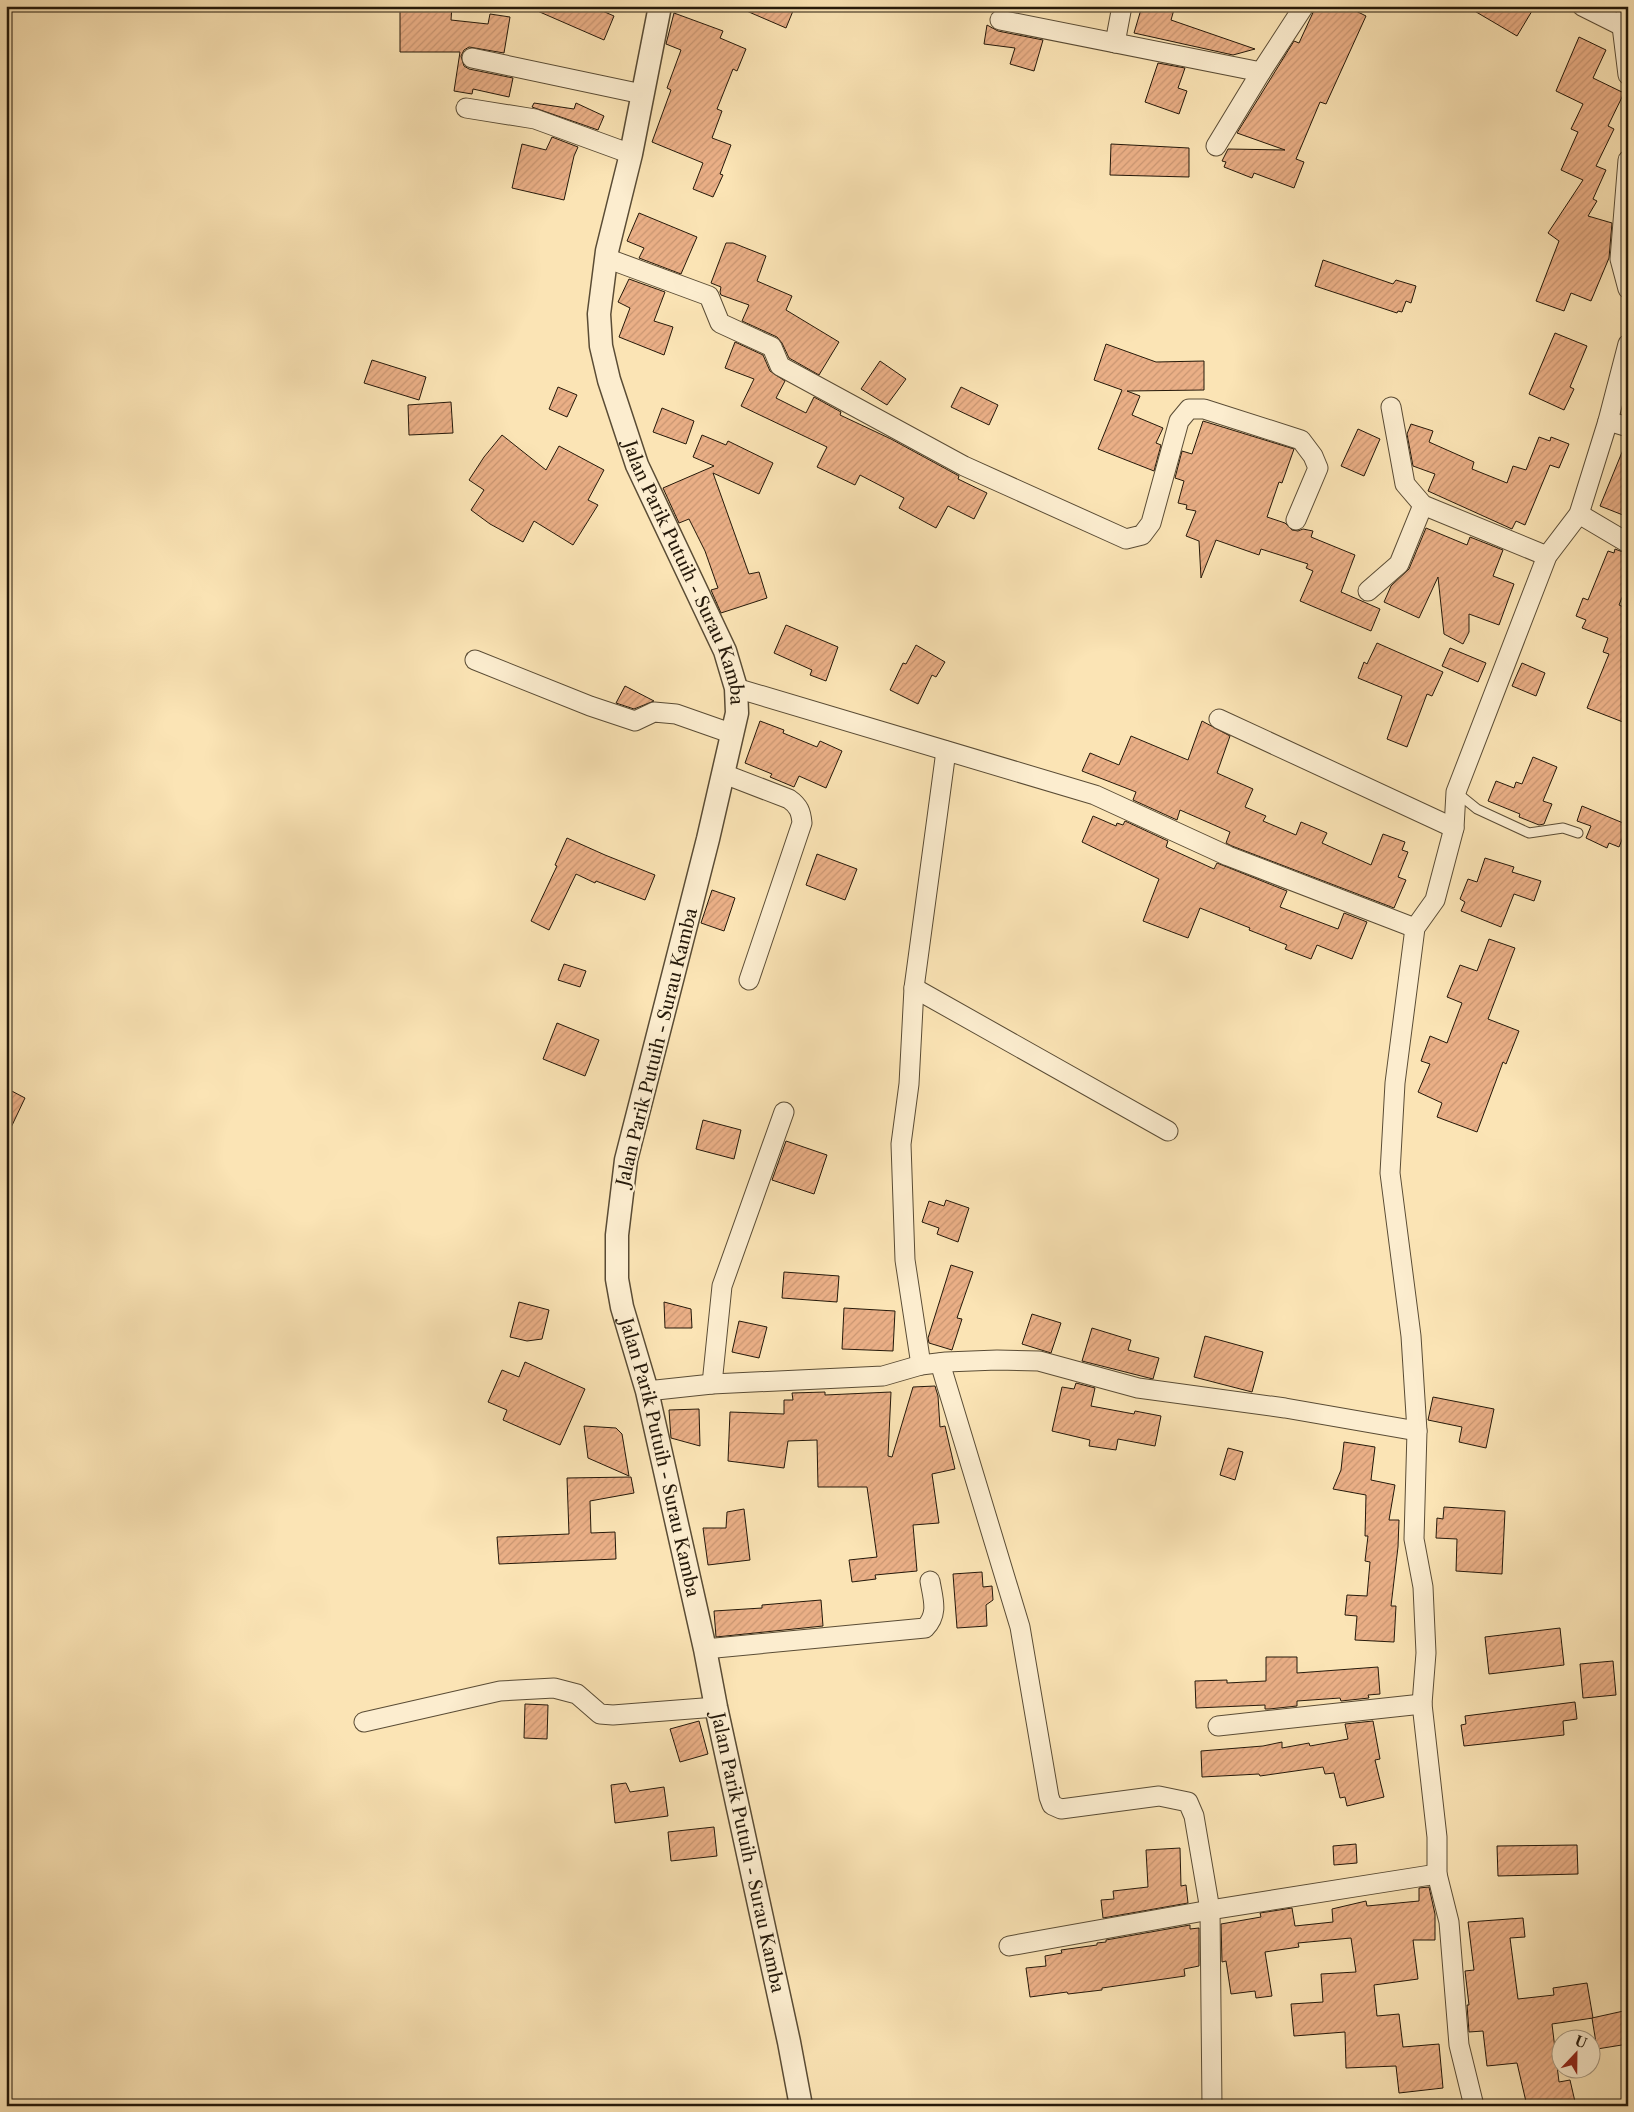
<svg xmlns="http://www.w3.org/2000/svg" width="1634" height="2112" viewBox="0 0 1634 2112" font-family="'Libre Caslon Text',serif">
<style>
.building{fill:url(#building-hatch);stroke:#25190a}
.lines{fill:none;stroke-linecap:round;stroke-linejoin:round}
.service-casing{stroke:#5a4c35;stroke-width:11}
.minor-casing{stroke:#5a4c35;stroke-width:21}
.tertiary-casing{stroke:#5a4c35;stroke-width:25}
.service{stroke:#fcedcf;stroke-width:9}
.minor{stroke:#fcedcf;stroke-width:19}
.tertiary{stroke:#fcedcf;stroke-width:22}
.labels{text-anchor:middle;stroke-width:5;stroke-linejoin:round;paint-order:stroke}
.street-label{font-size:18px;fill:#25190a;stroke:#fcedcf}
</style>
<defs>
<pattern id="building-hatch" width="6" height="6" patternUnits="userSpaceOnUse" patternTransform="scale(1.25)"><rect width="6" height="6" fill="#eaaf86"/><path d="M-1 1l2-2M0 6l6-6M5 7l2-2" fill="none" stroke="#c99672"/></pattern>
</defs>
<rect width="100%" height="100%" fill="#fbe4b5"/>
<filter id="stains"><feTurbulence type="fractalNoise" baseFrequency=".004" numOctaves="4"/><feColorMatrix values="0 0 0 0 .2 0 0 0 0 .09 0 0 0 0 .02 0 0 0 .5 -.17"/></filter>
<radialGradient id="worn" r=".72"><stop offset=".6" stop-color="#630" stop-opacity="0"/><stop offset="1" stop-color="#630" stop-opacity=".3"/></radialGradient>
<g class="building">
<path d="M400 6H452L451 20 488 24 490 14 510 17 504 53 469 47 464 50 461 56 464 66 469 69 513 78 509 97 473 89 472 94 454 91 460 52H400Z"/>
<path d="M526 6H591L614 16 604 40Z"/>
<path d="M735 6H795L786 28Z"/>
<path d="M1142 6H1175L1171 20 1255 49 1233 55 1134 33Z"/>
<path d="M1316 6H1359L1356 11 1366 16 1326 104 1320 102 1296 159 1304 162 1294 188 1254 173 1252 178 1224 167 1226 162 1222 161 1228 149 1285 150 1237 133 1294 41 1299 43Z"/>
<path d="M1466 6H1535L1517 36Z"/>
<path d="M674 13 723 31 720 38 746 49 737 71 733 69 717 109 722 111 712 138 731 145 720 174 723 175 713 197 693 189 703 163 652 142 671 90 667 88 681 50 666 44Z"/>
<path d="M987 25 998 31 1043 40 1034 71 1010 64 1015 48 984 44Z"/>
<path d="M1579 37 1606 50 1593 78 1624 93 1608 126 1614 129 1596 166 1606 170 1593 199 1597 201 1588 216 1612 223 1609 258 1591 301 1571 293 1564 311 1536 301 1559 241 1548 233 1583 180 1561 170 1578 132 1571 129 1583 104 1556 91Z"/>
<path d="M1158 63 1185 68 1178 88 1187 91 1179 114 1145 102Z"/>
<path d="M534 103 574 109 576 103 604 116 598 130 532 107Z"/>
<path d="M552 137 578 147 574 156 564 200 512 188 522 144 546 150Z"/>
<path d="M1111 144 1189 148V177L1110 175Z"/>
<path d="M639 213 697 237 681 274 639 258 644 248 627 241Z"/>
<path d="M726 243H733L766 256 757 281 792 296 786 310 839 342 819 375 789 358 782 343 777 337 742 321 749 305 721 295 720 292 721 287 711 283Z"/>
<path d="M1323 260 1393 284 1396 280 1416 286 1411 303 1406 301 1402 312 1398 311 1397 313 1315 286Z"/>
<path d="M629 279 665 292 654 321 673 327 664 355 619 337 630 308 618 302Z"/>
<path d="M1555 333 1587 346 1570 387 1574 389 1564 410 1529 394Z"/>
<path d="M735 342 763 355 770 371 785 381 776 398 806 413 814 397 841 412 840 415 891 439 959 476 958 479 987 493 974 519 948 506 936 528 899 508 904 498 860 475 855 485 817 467 827 447 741 406 754 379 725 368Z"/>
<path d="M1106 344 1156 362 1204 361V390L1127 391 1140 396 1132 415 1163 428 1156 443 1161 445 1154 471 1098 449 1122 390 1094 380Z"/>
<path d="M372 360 426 377 419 400 364 383Z"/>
<path d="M880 361 906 379 887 405 861 389Z"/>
<path d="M558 387 577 395 567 417 549 409Z"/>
<path d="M961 387 998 405 989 425 951 407Z"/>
<path d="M451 402 453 433 409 435 408 405Z"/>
<path d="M662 408 694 421 686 444 653 432Z"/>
<path d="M1203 421 1294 449 1282 483 1279 482 1267 517 1285 523 1292 530 1298 531 1303 529 1313 531 1311 537 1355 555 1341 592 1380 609 1371 631 1300 601 1313 571 1306 568 1308 564 1261 549 1259 555 1216 540 1201 578 1199 541 1186 536 1196 511 1186 509 1187 505 1178 503 1184 481 1175 478 1182 451 1192 454Z"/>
<path d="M1411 424 1433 431 1429 442 1474 462 1472 469 1507 483 1513 466 1526 470 1539 437 1550 441 1551 437 1569 444 1559 468 1550 465 1525 525 1516 521 1512 529 1428 491 1435 474 1413 466 1407 434Z"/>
<path d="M1358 429 1380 439 1364 476 1341 466Z"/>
<path d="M502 435 546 470 559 446 604 470 588 500 598 505 573 545 534 521 523 542 490 524 471 510 484 490 469 480 484 457Z"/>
<path d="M702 435 726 445 728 441 773 463 759 494 713 473 749 574 759 572 767 598 721 613 711 590 718 588 705 551 689 519 679 523 663 488 714 466 693 457Z"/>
<path d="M1627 440H1628V517L1600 506Z"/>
<path d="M1426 528 1467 545 1470 537 1503 550 1493 576 1514 584 1499 625 1469 614V632L1463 644 1444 634 1438 577 1419 618 1384 602 1391 586 1409 569Z"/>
<path d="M1615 549 1628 554V583L1619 605 1628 609V724L1587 708 1609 654 1603 652 1608 638 1582 628 1586 620 1576 616 1583 598 1588 600 1608 551 1614 553Z"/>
<path d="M786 625 838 647 826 681 810 675 812 670 774 653Z"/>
<path d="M1377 643 1443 672 1432 696 1427 694 1407 747 1387 739 1402 696 1358 678 1364 662 1367 664Z"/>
<path d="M916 645 945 662 936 677 932 675 918 704 890 690 903 663 906 664Z"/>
<path d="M1450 648 1486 663 1478 682 1442 666Z"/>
<path d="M1522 663 1545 673 1536 696 1512 686Z"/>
<path d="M625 686 654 701 634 709 616 703Z"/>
<path d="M760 721 784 730 783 733 817 747 820 741 842 751 826 788 799 776 794 787 770 777 772 774 745 763Z"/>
<path d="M1202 721 1230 736 1217 773 1253 789 1245 807 1266 816 1263 821 1296 835 1301 822 1327 833 1322 843 1371 865 1383 834 1405 842 1402 850 1408 852 1398 877 1406 880 1394 908 1232 846 1226 843 1230 832 1180 810 1177 820 1133 800 1136 792 1082 771 1090 753 1119 765 1131 736 1188 760Z"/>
<path d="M1533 757 1557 767 1543 801 1552 804 1544 824 1539 825 1519 817 1520 814 1488 801 1496 781 1514 788 1516 782 1522 784Z"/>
<path d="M1582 806 1628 825 1619 847 1609 843 1607 848 1586 838 1591 826 1577 821Z"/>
<path d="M1093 816 1116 826 1117 823 1123 825 1125 821 1168 841 1166 847 1214 869 1217 863 1287 891 1280 907 1338 929 1344 913 1367 922 1352 959 1317 945 1311 959 1285 949 1287 945 1249 930 1250 928 1200 908 1188 938 1143 921 1159 879 1082 842Z"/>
<path d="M567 838 605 855 655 875 645 900 596 881 595 883 576 874 549 930 531 921 557 866 555 865Z"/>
<path d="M817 854 857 869 845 900 806 885Z"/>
<path d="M1485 858 1514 867 1512 872 1541 881 1534 901 1514 894 1501 927 1461 911 1465 902 1460 899 1468 879 1477 882Z"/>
<path d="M712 890 735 898 724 931 701 923Z"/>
<path d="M1489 939 1515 948 1488 1019 1519 1031 1506 1064 1503 1062 1477 1132 1437 1117 1442 1103 1418 1092 1430 1064 1421 1061 1430 1036 1447 1043 1462 1003 1447 997 1460 965 1477 971Z"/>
<path d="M564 964 586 971 580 987 558 980Z"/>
<path d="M557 1023 599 1040 585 1076 543 1059Z"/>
<path d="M6 1088 25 1098 6 1138Z"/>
<path d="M703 1120 741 1130 734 1159 696 1149Z"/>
<path d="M786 1141 827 1155 814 1194 772 1180Z"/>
<path d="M946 1200 969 1208 958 1242 937 1234 939 1228 922 1222 929 1201 944 1206Z"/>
<path d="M951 1265 973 1272 957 1318 962 1319 952 1350 929 1343 928 1338Z"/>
<path d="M784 1272 839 1276 837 1302 782 1298Z"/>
<path d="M519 1302 549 1310 542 1339 527 1341 510 1337Z"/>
<path d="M664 1302 691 1309 692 1328H665Z"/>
<path d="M844 1308 895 1311 893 1351 842 1349Z"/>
<path d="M1032 1314 1061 1323 1051 1353 1022 1344Z"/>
<path d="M739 1321 767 1327 759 1358 732 1352Z"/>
<path d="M1092 1328 1131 1340 1128 1350 1159 1358 1153 1379 1082 1361Z"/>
<path d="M1205 1336 1263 1352 1252 1392 1194 1377Z"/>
<path d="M525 1362 585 1389 560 1445 503 1420 507 1410 488 1402 502 1370 519 1377Z"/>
<path d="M1076 1383 1095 1388 1091 1406 1134 1414 1135 1411 1161 1416 1155 1446 1118 1439 1116 1450 1089 1446 1090 1440 1052 1431 1062 1387 1074 1389Z"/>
<path d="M935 1386 938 1396 940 1427 945 1426 955 1469 932 1474 939 1523 913 1525 917 1571 875 1575 876 1579 852 1582 849 1560 877 1557 867 1487H818L817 1440 788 1441 784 1468 728 1461 730 1412 784 1414V1400H793L792 1393 825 1392V1395L891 1392 888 1456 892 1457 913 1387Z"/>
<path d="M1433 1397 1494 1409 1486 1448 1459 1442 1462 1427 1428 1420Z"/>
<path d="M699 1409 700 1446 671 1438 669 1410Z"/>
<path d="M584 1426 616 1428 622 1434 629 1476 588 1458Z"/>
<path d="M1344 1442 1375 1447 1371 1480 1395 1485 1389 1520H1399L1398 1547 1391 1606H1396L1394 1642 1355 1640 1357 1616 1345 1615 1347 1595 1367 1596 1370 1562 1365 1561 1368 1536H1365L1366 1495 1333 1489 1341 1470Z"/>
<path d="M1228 1448 1243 1452 1235 1480 1220 1475Z"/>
<path d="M631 1477 634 1493 590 1501 591 1533 615 1532 616 1559 499 1564 497 1537 569 1534 567 1478Z"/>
<path d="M1444 1507 1505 1511 1502 1574 1456 1571 1457 1539 1436 1538 1437 1518 1443 1519Z"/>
<path d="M744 1509 750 1560 708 1565 703 1528H726L727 1512Z"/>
<path d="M982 1572 983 1587 992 1586 993 1600 986 1605 987 1626 957 1628 953 1574Z"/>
<path d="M821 1600 823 1626 716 1637 714 1611 762 1608V1605Z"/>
<path d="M1560 1628 1564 1665 1489 1674 1485 1637Z"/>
<path d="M1266 1657H1297V1673L1378 1667 1380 1694 1368 1695 1369 1698 1341 1701 1340 1698 1297 1701V1706L1269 1709H1265V1705L1196 1708 1195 1681 1227 1680V1683L1266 1681Z"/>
<path d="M1613 1661 1616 1695 1583 1698 1580 1664Z"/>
<path d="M1575 1702 1577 1719 1563 1721 1564 1735 1464 1746 1461 1725 1466 1724 1465 1716Z"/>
<path d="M525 1704 548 1705 547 1739 524 1738Z"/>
<path d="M699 1721 708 1754 680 1762 670 1729Z"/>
<path d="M1373 1721 1380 1759 1375 1760 1384 1797 1347 1806 1345 1797 1340 1798 1334 1773 1325 1774 1323 1767 1260 1776 1259 1774 1202 1777 1201 1751 1263 1746 1282 1742V1748L1309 1743 1310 1746 1348 1739 1345 1724Z"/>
<path d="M626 1783 630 1792 664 1787 668 1816 615 1823 611 1785Z"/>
<path d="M714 1827 717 1856 671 1861 668 1832Z"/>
<path d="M1356 1844 1357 1863 1334 1865 1333 1846Z"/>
<path d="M1577 1845 1578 1874 1498 1876 1497 1846Z"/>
<path d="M1180 1848 1181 1886 1186 1885 1188 1903 1103 1918 1101 1900 1114 1899 1113 1891 1148 1887 1146 1850Z"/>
<path d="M1429 1887 1435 1914V1940H1413L1418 1979 1374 1985 1377 2016 1399 2014 1403 2047 1439 2044 1443 2088 1399 2093 1396 2066 1346 2068 1345 2032 1294 2036 1291 2004 1323 2002 1321 1974 1356 1972 1351 1938 1298 1943 1299 1947 1265 1952 1272 1996 1256 1998 1255 1991 1231 1994 1226 1961 1222 1962 1221 1924 1261 1917 1260 1913 1292 1908 1295 1926 1333 1922 1332 1909 1366 1901 1367 1906 1419 1901V1888Z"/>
<path d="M1523 1918 1525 1937 1510 1938 1518 1999 1554 1995 1553 1988 1587 1983 1593 2018 1552 2024 1559 2082 1570 2080 1576 2106H1527L1517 2063 1487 2066 1483 2031 1469 2032 1467 2005H1469L1465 1971 1474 1970 1468 1922Z"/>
<path d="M1190 1925V1929L1199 1928V1966L1184 1969 1185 1976 1102 1988V1990L1068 1994 1067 1992 1030 1997 1026 1968 1046 1966 1045 1956 1062 1953 1061 1950 1097 1945V1943L1106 1942V1940Z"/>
<path d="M1628 2010V2044L1597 2049 1592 2018Z"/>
</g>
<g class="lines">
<defs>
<path id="service" d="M1456 792 1477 809 1529 833 1563 828 1578 833"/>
<g id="minor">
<path d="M1582 6 1622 26"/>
<path d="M1628 8 1622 26 1628 75"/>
<path d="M1000 20 1261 72"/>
<path d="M1115 43 1122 6"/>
<path d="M472 58 642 94"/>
<path d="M466 108 535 119 631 154"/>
<path d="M1216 146 1261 72 1304 6"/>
<path d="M1628 160 1620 259 1628 289"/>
<path d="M606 258 709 296 720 323 772 347 780 366 964 466 1126 539 1142 535 1151 523 1179 421 1189 409H1204L1301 440 1313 456 1318 468 1296 520"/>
<path d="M1391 407 1405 484 1423 505 1547 556"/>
<path d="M1608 421 1628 427"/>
<path d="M1579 514 1628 543"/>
<path d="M1368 591 1399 564 1423 505"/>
<path d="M475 660 590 706 635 721 654 712 676 714 733 734"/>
<path d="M736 688 1095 795 1228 856 1415 928"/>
<path d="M1219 719 1454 828"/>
<path d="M724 774 789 799C799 806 801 812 802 823L749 980"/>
<path d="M914 988 1168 1131"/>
<path d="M940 1363 1020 1627 1049 1797 1052 1805 1061 1809 1159 1796 1188 1802 1194 1816 1210 1910 1212 2106"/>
<path d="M921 1365 905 1260 901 1144 909 1084 914 988 946 751"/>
<path d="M712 1384 722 1286 784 1112"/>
<path d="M647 1391 712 1384 883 1376 921 1365 946 1362 997 1360 1039 1361 1138 1388 1285 1408 1417 1431"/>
<path d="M705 1649 925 1628C939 1614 933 1599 930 1581"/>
<path d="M364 1722 500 1691 554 1688 577 1694 600 1714 613 1715 716 1707"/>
<path d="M1218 1726 1422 1704"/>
<path d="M1009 1946 1210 1910 1437 1874"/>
<path d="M1474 2106 1459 2045 1449 1922 1437 1874V1837L1422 1704 1426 1653 1423 1587 1414 1539 1417 1431 1411 1336 1390 1173 1395 1083 1415 928 1435 900 1454 828 1456 792 1547 556 1579 514 1608 421 1628 344"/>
</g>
<g id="tertiary">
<path id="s1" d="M660 6 631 154 607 251 599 314 601 346 609 380 637 465 725 651 736 688 737 713 708 839 626 1160 617 1235V1279L622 1307 647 1391 705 1649 716 1707 789 2042 801 2106"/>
</g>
</defs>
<use href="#service" class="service-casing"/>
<use href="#minor" class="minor-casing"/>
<use href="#tertiary" class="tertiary-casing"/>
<use href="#service" class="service"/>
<use href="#minor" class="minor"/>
<use href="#tertiary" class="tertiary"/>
</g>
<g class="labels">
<g class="street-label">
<text dy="6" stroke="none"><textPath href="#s1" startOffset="589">Jalan Parik Putuih - Surau Kamba</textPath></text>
<text transform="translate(657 1047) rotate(-76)" y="6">Jalan Parik Putuih - Surau Kamba</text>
<text dy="6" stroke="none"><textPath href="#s1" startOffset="1504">Jalan Parik Putuih - Surau Kamba</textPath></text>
<text dy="6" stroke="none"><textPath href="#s1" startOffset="1909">Jalan Parik Putuih - Surau Kamba</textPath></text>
</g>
</g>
<rect width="1634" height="2112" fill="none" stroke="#fbe4b5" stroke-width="25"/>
<rect x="8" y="8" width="1619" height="2097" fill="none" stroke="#25190a" stroke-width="2.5"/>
<rect x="12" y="12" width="1609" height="2087" fill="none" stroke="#25190a"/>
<g transform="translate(1576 2054) rotate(22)"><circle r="24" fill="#fcedcf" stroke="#a69880"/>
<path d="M0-4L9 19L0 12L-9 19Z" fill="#8f2418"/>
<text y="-8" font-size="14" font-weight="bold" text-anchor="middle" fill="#25190a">U</text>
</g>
<rect width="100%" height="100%" filter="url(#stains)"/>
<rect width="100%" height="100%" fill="url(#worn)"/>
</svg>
